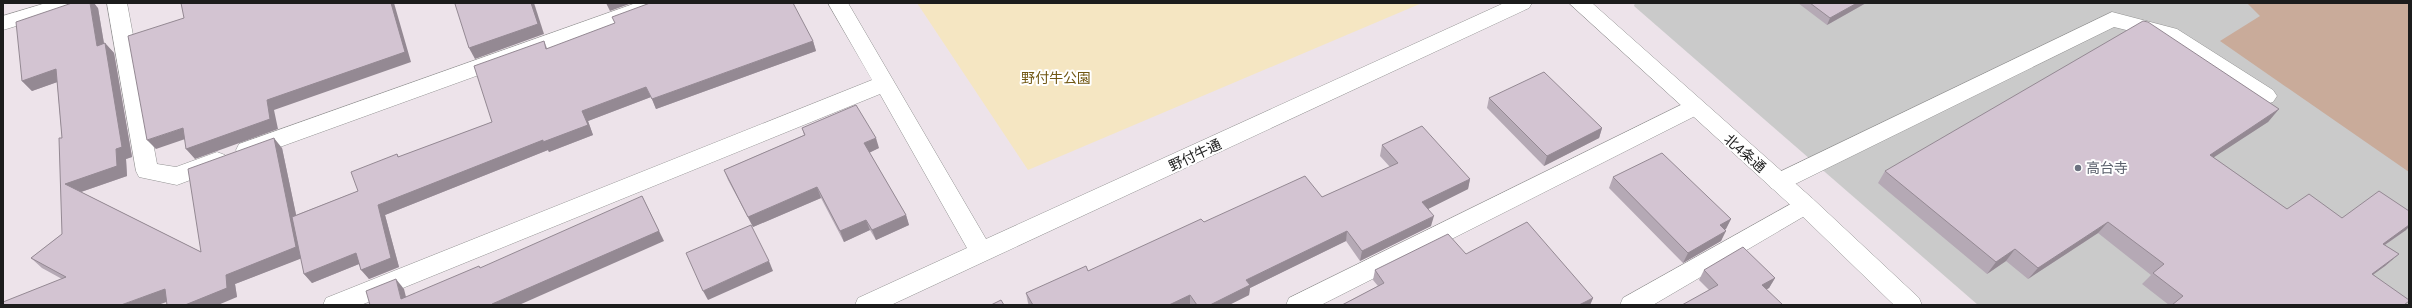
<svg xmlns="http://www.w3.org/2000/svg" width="2412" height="308" viewBox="0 0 2412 308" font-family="Arial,'Noto Sans JP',sans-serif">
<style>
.religious{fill:#cacaca}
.forest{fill:#c9ab9a}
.park{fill:#f5e6c2}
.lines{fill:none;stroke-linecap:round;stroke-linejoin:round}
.service-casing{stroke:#939393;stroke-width:1}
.minor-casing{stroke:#939393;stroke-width:1}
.tertiary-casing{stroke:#939393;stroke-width:1}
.service{fill:#fff;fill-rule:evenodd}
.minor{fill:#fff;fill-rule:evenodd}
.tertiary{fill:#fff;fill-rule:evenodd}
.wall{fill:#b5a9b5}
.shaded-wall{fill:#948993}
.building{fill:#d3c4d2;stroke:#948993}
.worship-dot{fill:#6b7280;stroke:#fff;stroke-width:1.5}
.labels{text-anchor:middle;stroke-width:4;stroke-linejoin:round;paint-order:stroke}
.park-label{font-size:14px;fill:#715713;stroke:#fff}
.street-label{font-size:14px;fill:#1c1c1c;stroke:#fff}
.worship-label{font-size:14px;fill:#5b616d;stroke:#fff;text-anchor:start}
</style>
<rect width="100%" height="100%" fill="#ede3ea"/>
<path class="religious" d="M1635 3H2409V305H1978L1634 6Z"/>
<path class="forest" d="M2247 3H2409V172L2220 41 2260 16Z"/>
<path class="park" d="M917 3H1422L1028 170Z"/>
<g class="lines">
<defs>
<path id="service" d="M2112 12 2177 29 2273 90 2277 96 2273 102 2266 104 2259 102 2163 39 2114 27 1787 188 1779 191 1771 188 1768 182 1771 176Z"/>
<g id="minor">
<path d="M46 3H79L76 8 3 30V16Z"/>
<path d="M107 3H127L157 164 176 167 217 152 225 155 228 161 225 167 177 185 139 177 136 171Z"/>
<path d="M636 3H667L664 8 255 156 247 158 239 156 236 150 239 144Z"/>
<path d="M828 3H848L986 239 1504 3H1532L1529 8 891 305H855L858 298 967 248 880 94 361 305H323L326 298 872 80Z"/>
<path d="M1693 99 1701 101 1704 107 1701 113 1321 305H1286L1289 298Z"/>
<path d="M1805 196 1813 199 1816 205 1813 211 1653 305H1620L1623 298Z"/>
</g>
<path id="tertiary" d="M1569 3H1592L1813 199 1919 298 1922 305H1894L1797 211Z"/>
</defs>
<use href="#service" class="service-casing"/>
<use href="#minor" class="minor-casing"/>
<use href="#tertiary" class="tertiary-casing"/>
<use href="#service" class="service"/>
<use href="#minor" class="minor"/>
<use href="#tertiary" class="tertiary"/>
</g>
<g class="wall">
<path d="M1798 3H1866L1827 25Z"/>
<path d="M98 8 104 43H105L114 53 132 157 126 159 127 176 81 192 201 252 282 148 296 215 358 191 397 154 399 157 492 122 544 41 547 48 813 41 816 51 656 109 651 97 588 121 593 135 549 152 548 150 385 215 399 267 369 279 359 264 312 283 304 274 301 258 235 284 237 297 167 302 62 279 42 268 31 258 62 234V138L57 82 32 91 22 81Z"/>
<path d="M1489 98 1602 128 1599 138 1544 166 1487 108Z"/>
<path d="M2279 109 2268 122 2213 157 2287 209 2342 218 2406 230 2385 245 2399 254 2385 266 2373 274 2404 305H2169L2142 284 2151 275 2098 233 2028 279 2006 261 1987 274 1878 183 1885 171Z"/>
<path d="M802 128 879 148 869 152 906 215 909 225 876 240 870 230 844 242 821 198 753 227 728 180 724 170 804 135Z"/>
<path d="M1382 145 1470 179 1468 189 1428 209 1431 226 1360 261 1346 241 1250 288 1249 295 1229 305H1191L1190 304 1189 305H1029L1028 303 1026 293 1088 271 1322 197 1390 167 1380 156Z"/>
<path d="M1613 177 1731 219 1725 230 1721 241 1683 263 1609 188Z"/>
<path d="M1466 254 1593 298 1590 305H1342L1378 286 1373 280 1375 270Z"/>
<path d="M1704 270 1775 278 1769 288 1767 289 1709 290 1699 280Z"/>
</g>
<g class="shaded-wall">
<path d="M90 3H94L98 8 106 56 97 46Z"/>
<path d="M391 3H394L411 62 274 110 278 129 195 159 186 149 267 100Z"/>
<path d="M531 3H534L544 34 475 59 469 48Z"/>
<path d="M606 3H632L610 11Z"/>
<path d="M1857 3H1866L1827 25 1830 18Z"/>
<path d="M813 41 816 51 656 109 652 99Z"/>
<path d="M105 43 114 53 132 157 126 159 127 176 75 194 65 184Z"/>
<path d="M56 69 66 79 32 91 22 81Z"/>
<path d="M646 87 651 97 588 121 593 135 549 152 548 150 385 215 399 267 369 279 361 270 378 205 582 111Z"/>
<path d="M2279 109 2268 122 2199 167 2210 155Z"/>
<path d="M183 128 191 137 156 149 147 140Z"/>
<path d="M1602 128 1599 138 1544 166 1547 156Z"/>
<path d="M274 138 282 148 305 257 235 284 237 297 218 305H185L226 275Z"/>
<path d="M876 138 879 148 867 154 864 143Z"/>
<path d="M1470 179 1468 189 1420 213 1422 202Z"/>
<path d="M817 187 821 198 753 227 748 217Z"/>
<path d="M642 196 664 241 519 305H492V304Z"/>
<path d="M906 215 909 225 876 240 872 230Z"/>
<path d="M1434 216 1431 226 1360 261 1362 251Z"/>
<path d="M1731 219 1726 229 1715 235 1720 225Z"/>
<path d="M866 220 870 230 844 242 840 231Z"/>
<path d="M2108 222 2098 233 2028 279 2038 268Z"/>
<path d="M2409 225V227L2406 230 2370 255 2383 244Z"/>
<path d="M1347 231 1346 241 1250 288 1249 295 1229 305H1210L1246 280Z"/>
<path d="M1726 231 1721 241 1683 263 1688 253Z"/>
<path d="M2015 249 2006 261 1987 274 1996 262Z"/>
<path d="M356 253 364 262 312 283 304 274Z"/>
<path d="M2399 254 2385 266 2359 285 2372 274Z"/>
<path d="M769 261 773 271 708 300 703 291Z"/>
<path d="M1775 278 1769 288 1757 295 1762 285Z"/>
<path d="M396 279 404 289 408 305 401 299Z"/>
<path d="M165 289 175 299 158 305H121Z"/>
<path d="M1190 295V304L1189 305H1169Z"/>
<path d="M1593 298 1590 305H1579Z"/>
</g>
<g class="building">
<path d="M72 3H90L97 46 105 43 122 147 116 149 117 166 65 184 201 252 188 169 274 138 296 247 226 275 227 288 185 305H167L165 289 121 305H3V302L66 277 31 258 62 234 59 138H62L56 69 22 81 16 22Z"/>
<path d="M181 3H391L405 52 267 100 270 119 186 149 183 128 147 140 128 36 184 18Z"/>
<path d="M457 3H531L538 24 469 48 455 4Z"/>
<path d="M650 3H793L813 41 652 99 646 87 582 111 588 125 543 142V140L378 205 391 258 361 270 356 253 304 274 292 217 358 191 351 172 397 154 398 157 492 122 474 66 544 41 546 49 615 23 612 17Z"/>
<path d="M1810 3H1857L1830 18Z"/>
<path d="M2143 21 2148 22 2279 109 2210 155 2287 209 2309 194 2342 218 2379 191 2409 211V225L2383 244 2399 254 2372 274 2409 300V301L2404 305H2172L2183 296 2153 273 2164 264 2108 222 2038 268 2015 249 1996 262 1885 171Z"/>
<path d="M1544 72 1602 128 1547 156 1489 98Z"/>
<path d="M856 105 876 138 864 143 906 215 872 230 866 220 840 231 817 187 748 217 724 170 805 135 802 128Z"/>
<path d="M1422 126 1470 179 1422 202 1434 216 1362 251 1347 231 1246 280 1250 285 1210 305H1197L1190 295 1169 305H1033L1026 293 1086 266 1088 271 1201 219 1204 222 1305 176 1322 197 1398 163 1382 145Z"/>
<path d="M1662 153 1731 219 1720 225 1726 231 1688 253 1613 177Z"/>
<path d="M642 196 659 231 492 304V305H370L366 291 396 279 401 299 479 266 480 268Z"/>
<path d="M1527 222 1593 298 1579 305H1342L1384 283 1375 270 1448 234 1466 254Z"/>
<path d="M751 225 769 261 703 291 686 253Z"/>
<path d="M1743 247 1775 278 1762 285 1783 305H1682L1718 285 1704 270Z"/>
<path d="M1001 300 1004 305H991Z"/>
</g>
<circle class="worship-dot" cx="2078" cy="168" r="4"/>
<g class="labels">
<g class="park-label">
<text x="1056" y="83">野付牛公園</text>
</g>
<g class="street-label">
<text transform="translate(1745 153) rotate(41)" y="5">北4条通</text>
<text transform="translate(1195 155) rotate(-25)" y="5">野付牛通</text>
</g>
<g class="worship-label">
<text x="2086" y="173">高台寺</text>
</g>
</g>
<rect width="2412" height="308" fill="none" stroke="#1c1c1c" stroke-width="8"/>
</svg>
